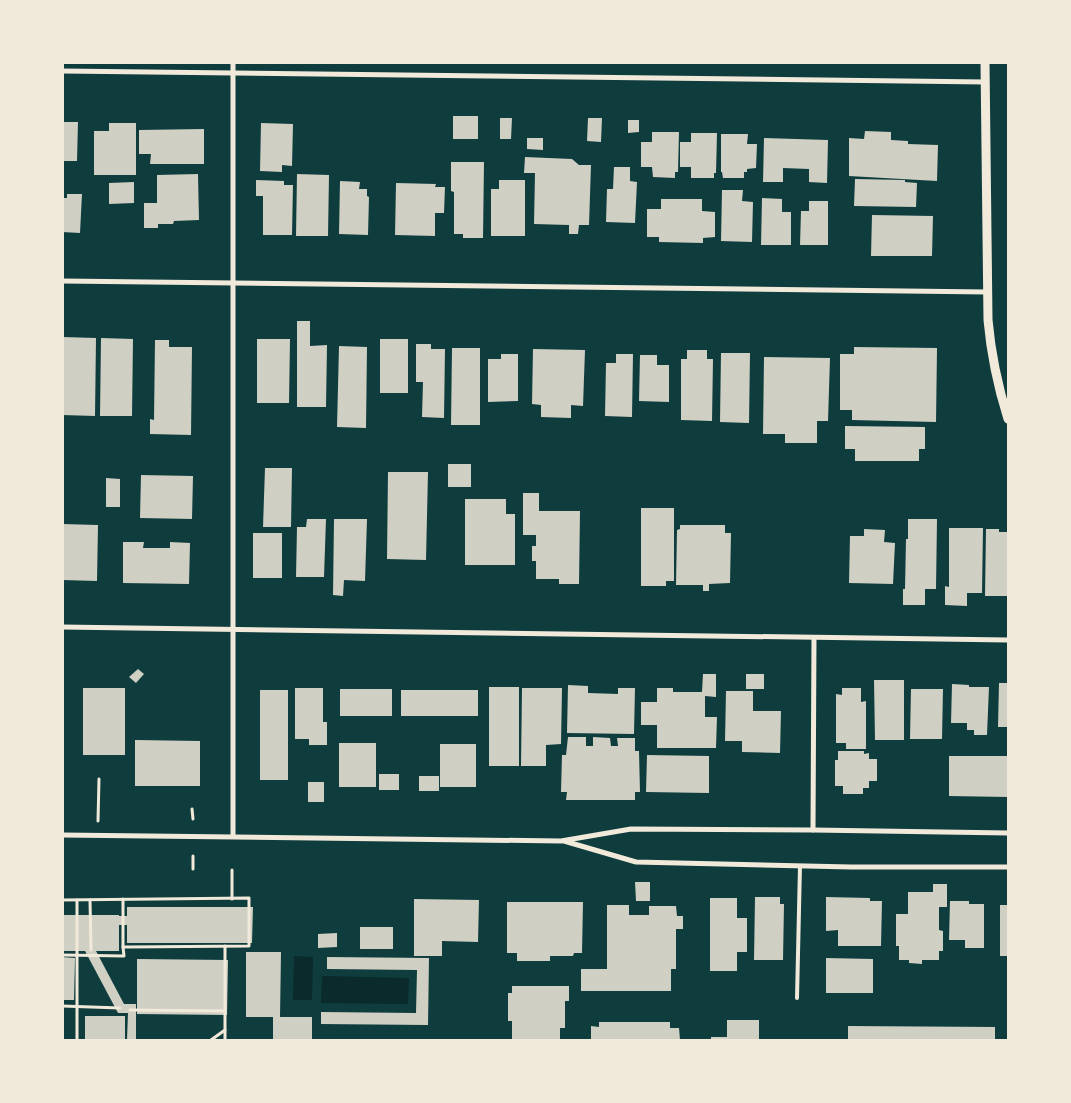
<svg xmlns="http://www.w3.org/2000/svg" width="1071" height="1103" viewBox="0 0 1071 1103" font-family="Cabin,sans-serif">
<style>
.water{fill:#0a2a2b}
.building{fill:#cfcfc3}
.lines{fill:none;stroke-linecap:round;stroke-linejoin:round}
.path{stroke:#f1e9da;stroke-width:3}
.service{stroke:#f1e9da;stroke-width:4}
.minor{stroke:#f1e9da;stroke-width:5}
.tertiary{stroke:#f1e9da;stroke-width:9}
</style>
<rect width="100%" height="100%" fill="#0f3d3e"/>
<g class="water">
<path d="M294 956 313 957 312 1000H293Z"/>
<path d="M322 976 409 978 408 1004 321 1003Z"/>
</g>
<g class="building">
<rect x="453" y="116" width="25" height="23"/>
<path d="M500 118H512L511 139H500Z"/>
<path d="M588 118H602L601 142 587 141Z"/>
<path d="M628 120H639V132L628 133Z"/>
<path d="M62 122H78L77 161H62Z"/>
<path d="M109 123H136V175H94V131H109Z"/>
<path d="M261 123 293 124 292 166 282 165V172L260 171Z"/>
<path d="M204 129V164H150L151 154H139V130Z"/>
<path d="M865 131 891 132V140L908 141V144L938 145 937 181 849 176V138L864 139Z"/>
<path d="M652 132H679L678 172H675V178L653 177 652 167H641V142H652Z"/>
<path d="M691 133H717L716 173H714V178H691V167H680V142H691Z"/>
<path d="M721 134H748L747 144H757L756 168 747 169V172H744V178H723L722 172H721Z"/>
<path d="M527 138H543V150L527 149Z"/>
<path d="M764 138 828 140 827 183 809 182V169L783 168V182H763Z"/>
<path d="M525 157 572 159 579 165H591L589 225H579L578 234H569V225L534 224 535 173H524Z"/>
<path d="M451 162H484L483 238H463V234H454V192L451 191Z"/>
<path d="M614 167H630V181L637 182 635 223 606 222 607 189H613Z"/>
<path d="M198 174 199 220 174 221 173 224H158V228H144V203H157V175Z"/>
<path d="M297 174 329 175 328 236H296Z"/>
<path d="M855 179 905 180V182L917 183 916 207 854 206Z"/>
<path d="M256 180 284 181V185H293L292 235H263V196H256Z"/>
<path d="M499 180H525V236H491V189H499Z"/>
<path d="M340 181 360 182 359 189H367V196L369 197 368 235 339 234Z"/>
<path d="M134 182V203L109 204V183Z"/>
<path d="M396 183 436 184 435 187H445L444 213H435V236L395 235Z"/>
<path d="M722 190H743L742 201 753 202 752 242 721 241Z"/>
<path d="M67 194H82L80 233 62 232V198H67Z"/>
<path d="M762 198 782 199V212H791V245H761Z"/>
<path d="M661 199H702V211L715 212V237L703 238V243L659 242V237H647V209H661Z"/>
<path d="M809 201H828V245H800L801 211H809Z"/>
<path d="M872 215 933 216 932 256H871Z"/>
<path d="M297 321H310V346L327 345 326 407H297Z"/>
<path d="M63 337 96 338 95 416 62 415Z"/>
<path d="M101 338 133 339 132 416H100Z"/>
<path d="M257 339H290L289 403H257Z"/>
<rect x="380" y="339" width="28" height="54"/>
<path d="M155 340H169V347H192L191 435 150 434V419L154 420Z"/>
<path d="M416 344H431V349H445L444 418 422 417 423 382H416Z"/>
<path d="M339 346 367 347 366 428 337 427Z"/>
<path d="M854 347 937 348 936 422 852 420V410H840V354H854Z"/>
<path d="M452 348H480V425H451Z"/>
<path d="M533 349 585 350 583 406 571 405V418L541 417V405L532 404Z"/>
<path d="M687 350H707V359H713L712 421 681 420V359H687Z"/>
<path d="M721 353H750L749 423 720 422Z"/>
<path d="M501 354H518V401L488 402V359H501Z"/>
<path d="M616 354H633L632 417 605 416 606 363H616Z"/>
<path d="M640 355H657V365H669V402L639 401Z"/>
<path d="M764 357 830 358 828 421H817V443H785V434H763Z"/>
<path d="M845 426 925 427V449H919V461H855V449H845Z"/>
<rect x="448" y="464" width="23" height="23"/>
<path d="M265 468H292L291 527H263Z"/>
<path d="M388 472H428L426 560 387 559Z"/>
<path d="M141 475 193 476 192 519 140 518Z"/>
<path d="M106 478 120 479V507H106Z"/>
<path d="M523 493H539V511H580L579 584H559V579H536V561H532V546H536V535H523Z"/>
<path d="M465 499H506V514H515V565H465Z"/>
<path d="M641 508H674V581H666V586H641Z"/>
<path d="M307 519H326L324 577H296L297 527H306Z"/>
<path d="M334 519H367L365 581 344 580 343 596 333 595Z"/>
<path d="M908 519H937L936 589H925V605H903V589H905L906 539H908Z"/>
<path d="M62 524 98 525 97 581 62 580Z"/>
<path d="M680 525H725V533H731L730 583 709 584V591H703V585H676L677 530 680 529Z"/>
<path d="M949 528H983L982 593H967V606L945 605V586L949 587Z"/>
<path d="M864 529 885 530 884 542 895 543 893 584 849 583 850 536H864Z"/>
<path d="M986 529H999V532H1008V596H985Z"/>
<rect x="253" y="533" width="29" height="45"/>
<path d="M123 542H144L143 548H170V542L190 543 189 584 123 583Z"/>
<path d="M138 669 144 674 136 683 129 677Z"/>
<path d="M703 674H716V697L705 696V717H717L716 748H657V725H641V702H657V688H673V692H702Z"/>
<rect x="746" y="674" width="18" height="15"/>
<path d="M874 680H904V740H875Z"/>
<path d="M999 683H1008V727H998Z"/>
<path d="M952 684 969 685V687H989L987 735H974V730H967V723H951Z"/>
<path d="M568 685 588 686V693L618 694V688H635L634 734 567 733Z"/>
<rect x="489" y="687" width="30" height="79"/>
<rect x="83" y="688" width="42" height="67"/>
<path d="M295 688H323V722H327V745H309V739H295Z"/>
<path d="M522 688H562L561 744 546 745V766H521Z"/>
<path d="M842 688H861V702L866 701V749H846V743H836V694L842 695Z"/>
<rect x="340" y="689" width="52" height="27"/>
<path d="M911 689H943L942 739H910Z"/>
<rect x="260" y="690" width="28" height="90"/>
<rect x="401" y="690" width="77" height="26"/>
<path d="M726 691H753V711H781L780 753 742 752V741H725Z"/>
<path d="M568 737H586V746H593V737L610 738 611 746H618L617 738H635V751H639L640 792H635V800H566L567 792H561L562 755H566Z"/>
<path d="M135 740 200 741V786H135Z"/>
<rect x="339" y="743" width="37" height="44"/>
<rect x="440" y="744" width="36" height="43"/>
<path d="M838 751H864V754L869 753V759H877V781H869V788H863V794H843V786H835V760H838Z"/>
<path d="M647 755 709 756V793L646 792Z"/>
<path d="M949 756H1008V797L949 796Z"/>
<rect x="379" y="774" width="20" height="16"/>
<rect x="419" y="776" width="20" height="15"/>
<rect x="308" y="782" width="16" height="20"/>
<path d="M635 882H650V901H636Z"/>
<path d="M933 884H947V907H939V930L943 931V951H939V960H922V964L909 963V960H899V946H896V914H908V892H933Z"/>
<path d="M755 897H780V904H784L783 960H754Z"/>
<path d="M826 897 870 898V901H882L881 946H838V930L826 931Z"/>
<path d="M710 898H737V918H747V952H737V971H710Z"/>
<path d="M414 899 479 900 478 942 442 941V956H414Z"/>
<path d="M950 901H969V904H984V948H965V940H949Z"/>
<path d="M507 902H583L582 953H574L573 956H550V961H517V953H507Z"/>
<path d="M607 905H629V915H649V906H676L677 916H683V929H676V969H671V991H581V969H607Z"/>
<rect x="1000" y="905" width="8" height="51"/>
<path d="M127 907H253L252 943H127V925H119V951H96L124 1004H136V1040H127L128 1013H118L85 951H62V915H119V916H127Z"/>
<rect x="360" y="927" width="33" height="22"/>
<path d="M337 933V947L318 948V934Z"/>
<path d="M246 952H281L280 1017H312V1040H273V1017H246Z"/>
<path d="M62 957 75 958 74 1000H62Z"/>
<path d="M327 957 429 958 428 1025 321 1024V1012L416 1013 417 970 327 969Z"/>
<path d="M826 958 873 959V993H826Z"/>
<path d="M137 959 228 960 227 1015 137 1014Z"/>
<path d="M512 986H569V1001H565V1028H560V1040H512V1021H508V993H512Z"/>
<rect x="85" y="1016" width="40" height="24"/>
<path d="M727 1020H759V1040H711V1037H727Z"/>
<path d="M599 1022H670V1028H679L680 1040H591V1026L599 1027Z"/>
<path d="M848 1026 995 1027V1040H848Z"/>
</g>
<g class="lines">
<g class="path">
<path d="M192 809 193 819"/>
<path d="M98 821 99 779"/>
<path d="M193 856V869"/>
<path d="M232 870V899"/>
<path d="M123 899V947"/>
<path d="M62 900 249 898V946L127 947H123L124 956 62 955"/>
<path d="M90 900 91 950"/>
<path d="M62 1006 120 1008"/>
<path d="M130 1010 225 1011V946"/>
<path d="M225 1011V1040"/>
<path d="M77 1040V900"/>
<path d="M211 1040 225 1030"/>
</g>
<path class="service" d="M797 998 800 866"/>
<g class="minor">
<path d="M233 62V836"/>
<path d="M62 71 985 82"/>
<path d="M62 281 987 292"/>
<path d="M62 627 1008 640"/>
<path d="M813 830 814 638"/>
<path d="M62 835 561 841 631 829 813 830 1008 833"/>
<path d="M564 841 636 862 851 867H1008"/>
</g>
<path class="tertiary" d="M985 62 988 320C991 354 998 387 1008 419"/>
</g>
<rect width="1071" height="1103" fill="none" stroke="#f1e9da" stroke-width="128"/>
</svg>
